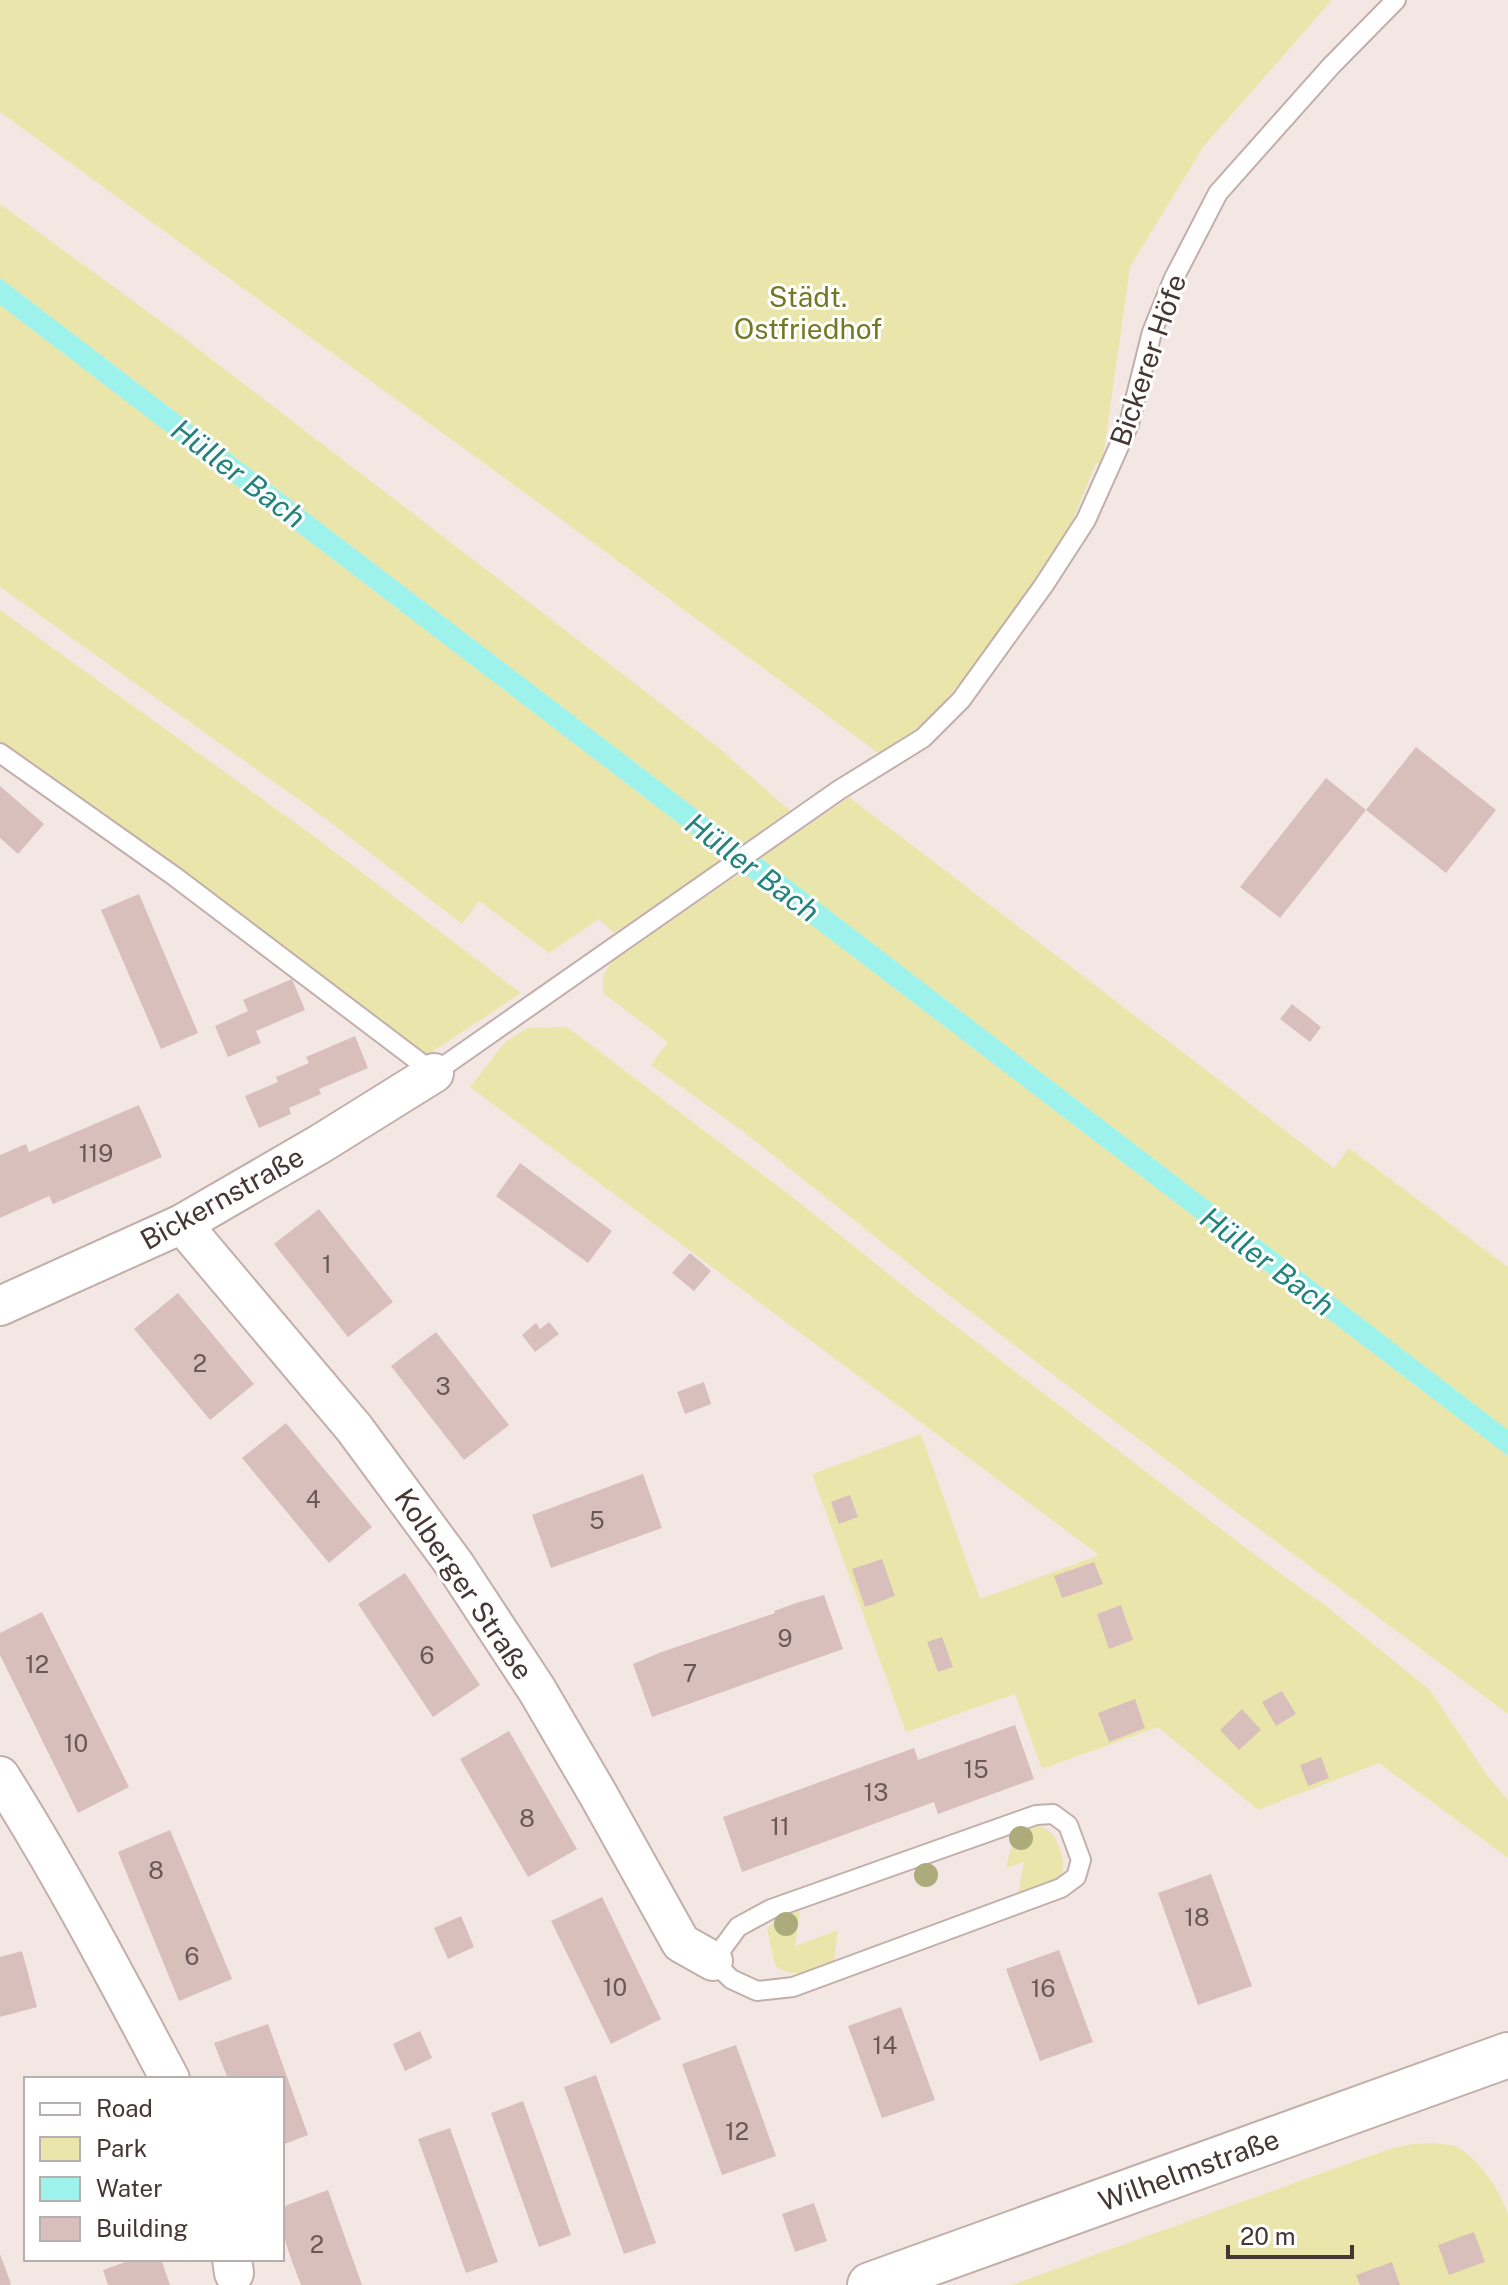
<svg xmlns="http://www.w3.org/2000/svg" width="1508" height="2285" viewBox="0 0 1508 2285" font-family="'Public Sans',sans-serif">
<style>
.green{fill:#eae6ab}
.water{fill:#9df3eb}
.building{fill:#d8bfbc}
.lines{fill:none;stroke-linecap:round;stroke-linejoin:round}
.service-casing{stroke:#c2aeaa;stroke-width:22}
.minor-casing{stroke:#c2aeaa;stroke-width:42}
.tertiary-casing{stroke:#c2aeaa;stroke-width:48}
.service{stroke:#fff;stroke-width:18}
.minor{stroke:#fff;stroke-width:38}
.tertiary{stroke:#fff;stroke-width:44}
.tree{fill:#abab7b}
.labels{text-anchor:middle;stroke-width:6;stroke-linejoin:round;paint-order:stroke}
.number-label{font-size:24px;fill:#6a5856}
.park-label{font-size:28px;fill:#707a25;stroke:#fff}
.street-label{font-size:28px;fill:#463634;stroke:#fff}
.water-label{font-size:30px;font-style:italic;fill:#21847c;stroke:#fff}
</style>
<rect width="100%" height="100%" fill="#f3e7e4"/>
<g class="green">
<path d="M0 0H1332L1203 147 1130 267 1102 465 1096 463 1067 534 970 671 940 706 915 730 896 746 881 755 554 514 0 112Z"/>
<path d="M0 204 184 338 719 748 790 811 742 844 0 278Z"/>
<path d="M0 305 724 858 614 933 599 919 549 953 479 901 462 924 329 821 0 587Z"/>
<path d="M0 610 315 837 521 993 427 1055 164 860 0 744Z"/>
<path d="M849 797 1334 1168 1349 1148 1508 1267V1430L761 858Z"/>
<path d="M742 872 1508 1456V1714L1117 1423 938 1287 744 1132 651 1065 668 1042 603 993V977L612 960Z"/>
<path d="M567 1027 791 1196 911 1292 1255 1555 1326 1606 1430 1690 1489 1778 1508 1800V1858L1379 1763 1258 1810 1158 1727 1042 1769 1015 1694 906 1732 812 1474 921 1434 980 1599 1099 1555 470 1087 506 1041 528 1028Z"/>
<path d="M1033 1825C1040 1826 1047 1828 1051 1833 1059 1840 1067 1867 1061 1875 1052 1886 1031 1889 1018 1894L1024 1862 1006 1868 1015 1832Z"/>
<path d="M800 1911 795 1946 838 1930 834 1961C814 1968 793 1982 775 1965L767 1929 776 1919Z"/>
<path d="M1433 2143C1441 2144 1450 2144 1457 2147 1478 2157 1503 2194 1508 2216 1508 2234 1508 2266 1508 2285H1011L1389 2149 1413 2144Z"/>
</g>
<g class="water">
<path d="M0 278 742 844 724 858 0 305Z"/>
<path d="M761 858 1508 1430V1456L742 872Z"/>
</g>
<g class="building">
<path d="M1416 747 1496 810 1446 873 1366 810 1280 918 1240 887 1326 778 1366 810Z"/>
<path d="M0 786 44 824 18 854 0 838Z"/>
<path d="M139 894 198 1033 161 1049 101 910Z"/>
<path d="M292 979 305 1010 256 1031 261 1043 228 1057 215 1026 248 1011 243 1000Z"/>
<path d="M1292 1004 1321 1027 1310 1042 1280 1019Z"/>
<path d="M355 1036 368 1068 319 1089 321 1094 289 1108 291 1114 259 1128 245 1096 278 1082 276 1077 309 1063 306 1057Z"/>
<path d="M139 1105 162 1157 53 1204 49 1196 0 1218V1155L26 1144 29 1152Z"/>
<path d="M520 1163 612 1231 588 1263 496 1196Z"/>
<path d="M319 1209 393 1302 348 1337 274 1244Z"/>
<path d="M690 1253 711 1271 694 1291 672 1273Z"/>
<path d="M178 1293 254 1384 210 1420 134 1329Z"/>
<path d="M549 1322 559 1334 535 1352 522 1335 536 1323 540 1329Z"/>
<path d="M436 1332 509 1425 464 1460 391 1366Z"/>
<path d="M704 1382 711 1404 685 1414 677 1392Z"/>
<path d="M286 1423 372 1527 329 1563 242 1458Z"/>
<path d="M643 1474 662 1528 551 1568 532 1515Z"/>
<path d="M850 1495 858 1517 839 1524 831 1502Z"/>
<path d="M882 1559 895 1596 865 1607 852 1569Z"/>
<path d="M1094 1562 1103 1584 1062 1598 1054 1576Z"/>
<path d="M405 1573 480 1685 433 1717 358 1604Z"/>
<path d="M824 1595 843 1649 652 1717 633 1664 659 1653 775 1613 774 1611 796 1603Z"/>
<path d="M1121 1605 1133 1640 1109 1649 1097 1614Z"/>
<path d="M42 1612 129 1787 78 1813 0 1655V1633Z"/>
<path d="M942 1637 953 1667 938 1672 927 1642Z"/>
<path d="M1282 1691 1296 1714 1276 1726 1262 1702Z"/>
<path d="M1135 1699 1145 1728 1109 1742 1098 1713Z"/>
<path d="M1242 1709 1261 1730 1239 1750 1220 1730Z"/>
<path d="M1015 1725 1034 1779 938 1814 934 1802 742 1872 723 1817 914 1748 918 1760Z"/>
<path d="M509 1731 577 1849 528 1877 460 1759Z"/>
<path d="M1321 1757 1329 1778 1308 1786 1300 1765Z"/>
<path d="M170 1830 232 1979 179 2001 118 1852Z"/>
<path d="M1211 1874 1252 1986 1198 2005 1158 1893Z"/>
<path d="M602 1897 661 2019 611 2044 551 1921Z"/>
<path d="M461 1916 474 1947 448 1959 434 1928Z"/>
<path d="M1059 1950 1093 2042 1040 2061 1006 1969Z"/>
<path d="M22 1951 37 2007 0 2017V1957Z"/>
<path d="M901 2007 935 2100 882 2118 848 2026Z"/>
<path d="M268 2024 308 2135 282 2145V2079H228L214 2043Z"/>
<path d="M420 2031 432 2058 405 2071 393 2044Z"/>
<path d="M736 2045 776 2156 722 2175 682 2064Z"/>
<path d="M596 2075 656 2243 624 2254 564 2087Z"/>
<path d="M523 2101 571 2235 539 2247 491 2113Z"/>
<path d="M450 2128 498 2262 466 2273 418 2139Z"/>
<path d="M328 2190 362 2285H301L291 2259 282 2231V2207Z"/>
<path d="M814 2203 827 2241 795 2252 782 2214Z"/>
<path d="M1474 2232 1485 2262 1449 2275 1438 2245Z"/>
<path d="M0 2254 11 2284 9 2285H0Z"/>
<path d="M134 2259H161L170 2285H108L103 2270Z"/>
<path d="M1392 2262 1400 2285H1360L1356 2275Z"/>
</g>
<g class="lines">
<defs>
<g id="service">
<path d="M0 753 174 876 434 1073 839 790 923 738 961 700 1044 585 1086 520 1129 424 1152 332 1173 280 1218 193 1331 66 1396 0"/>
<path d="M1053 1814 1068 1825 1081 1860 1076 1877 1061 1888 793 1987 757 1991 731 1979 713 1961 738 1927 771 1909 1036 1815Z"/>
</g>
<g id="minor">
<path d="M182 1224 354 1428 455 1565 537 1690 599 1796 681 1943 713 1961"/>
<path d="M0 1306 182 1224 320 1144 434 1073"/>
<path d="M0 1776C62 1874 116 1977 170 2079"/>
<path d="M232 2259 234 2273"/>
</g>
<path id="tertiary" d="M870 2285 1508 2055"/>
</defs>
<use href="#service" class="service-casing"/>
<use href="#minor" class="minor-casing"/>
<use href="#tertiary" class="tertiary-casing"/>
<use href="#service" class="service"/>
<use href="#minor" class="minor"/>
<use href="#tertiary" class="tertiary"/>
</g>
<g class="tree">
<circle cx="1021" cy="1838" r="12"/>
<circle cx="926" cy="1875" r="12"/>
<circle cx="786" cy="1924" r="12"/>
</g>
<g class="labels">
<g class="number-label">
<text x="96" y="1162">119</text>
<text x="327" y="1273">1</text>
<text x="200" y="1372">2</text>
<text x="443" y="1395">3</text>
<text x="313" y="1508">4</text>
<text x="597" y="1529">5</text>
<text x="785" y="1647">9</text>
<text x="427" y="1664">6</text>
<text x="37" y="1673">12</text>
<text x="690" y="1682">7</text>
<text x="76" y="1752">10</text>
<text x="976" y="1778">15</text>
<text x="876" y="1801">13</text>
<text x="527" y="1827">8</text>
<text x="780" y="1835">11</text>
<text x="156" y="1879">8</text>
<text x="1197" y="1926">18</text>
<text x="192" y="1965">6</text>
<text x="615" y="1996">10</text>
<text x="1043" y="1997">16</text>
<text x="885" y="2054">14</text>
<text x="737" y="2140">12</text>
<text x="317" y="2253">2</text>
</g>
<g class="park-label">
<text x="808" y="307">Städt.<tspan x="808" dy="32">Ostfriedhof</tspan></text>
</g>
<g class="street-label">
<text transform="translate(1148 360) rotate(-71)" y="10">Bickerer Höfe</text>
<text transform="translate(222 1198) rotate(-29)" y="10">Bickernstraße</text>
<text transform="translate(464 1584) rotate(56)" y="10">Kolberger Straße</text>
<text transform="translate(1189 2170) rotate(-20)" y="10">Wilhelmstraße</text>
</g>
<g class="water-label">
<text transform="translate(238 474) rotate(37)" y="10">Hüller Bach</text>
<text transform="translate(752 868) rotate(37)" y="10">Hüller Bach</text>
<text transform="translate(1267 1262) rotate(37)" y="10">Hüller Bach</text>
</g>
</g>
<rect x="24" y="2077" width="260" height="184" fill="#ffffff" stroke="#b5afae" stroke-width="2"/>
<rect x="40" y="2103" width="40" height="12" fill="#ffffff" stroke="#b5afae" stroke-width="2"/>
<text x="96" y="2117" font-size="24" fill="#463634">Road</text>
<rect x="40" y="2137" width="40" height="24" fill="#eae6ab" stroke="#b5afae" stroke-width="2"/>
<text x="96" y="2157" font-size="24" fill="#463634">Park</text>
<rect x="40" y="2177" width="40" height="24" fill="#9df3eb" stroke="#b5afae" stroke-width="2"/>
<text x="96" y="2197" font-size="24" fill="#463634">Water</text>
<rect x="40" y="2217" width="40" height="24" fill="#d8bfbc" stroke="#b5afae" stroke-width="2"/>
<text x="96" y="2237" font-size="24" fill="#463634">Building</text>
<path d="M1228 2245v12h124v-12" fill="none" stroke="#463634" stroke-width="4"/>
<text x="1240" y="2245" font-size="24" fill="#463634" stroke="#ffffff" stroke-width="6" paint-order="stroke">20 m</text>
</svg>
